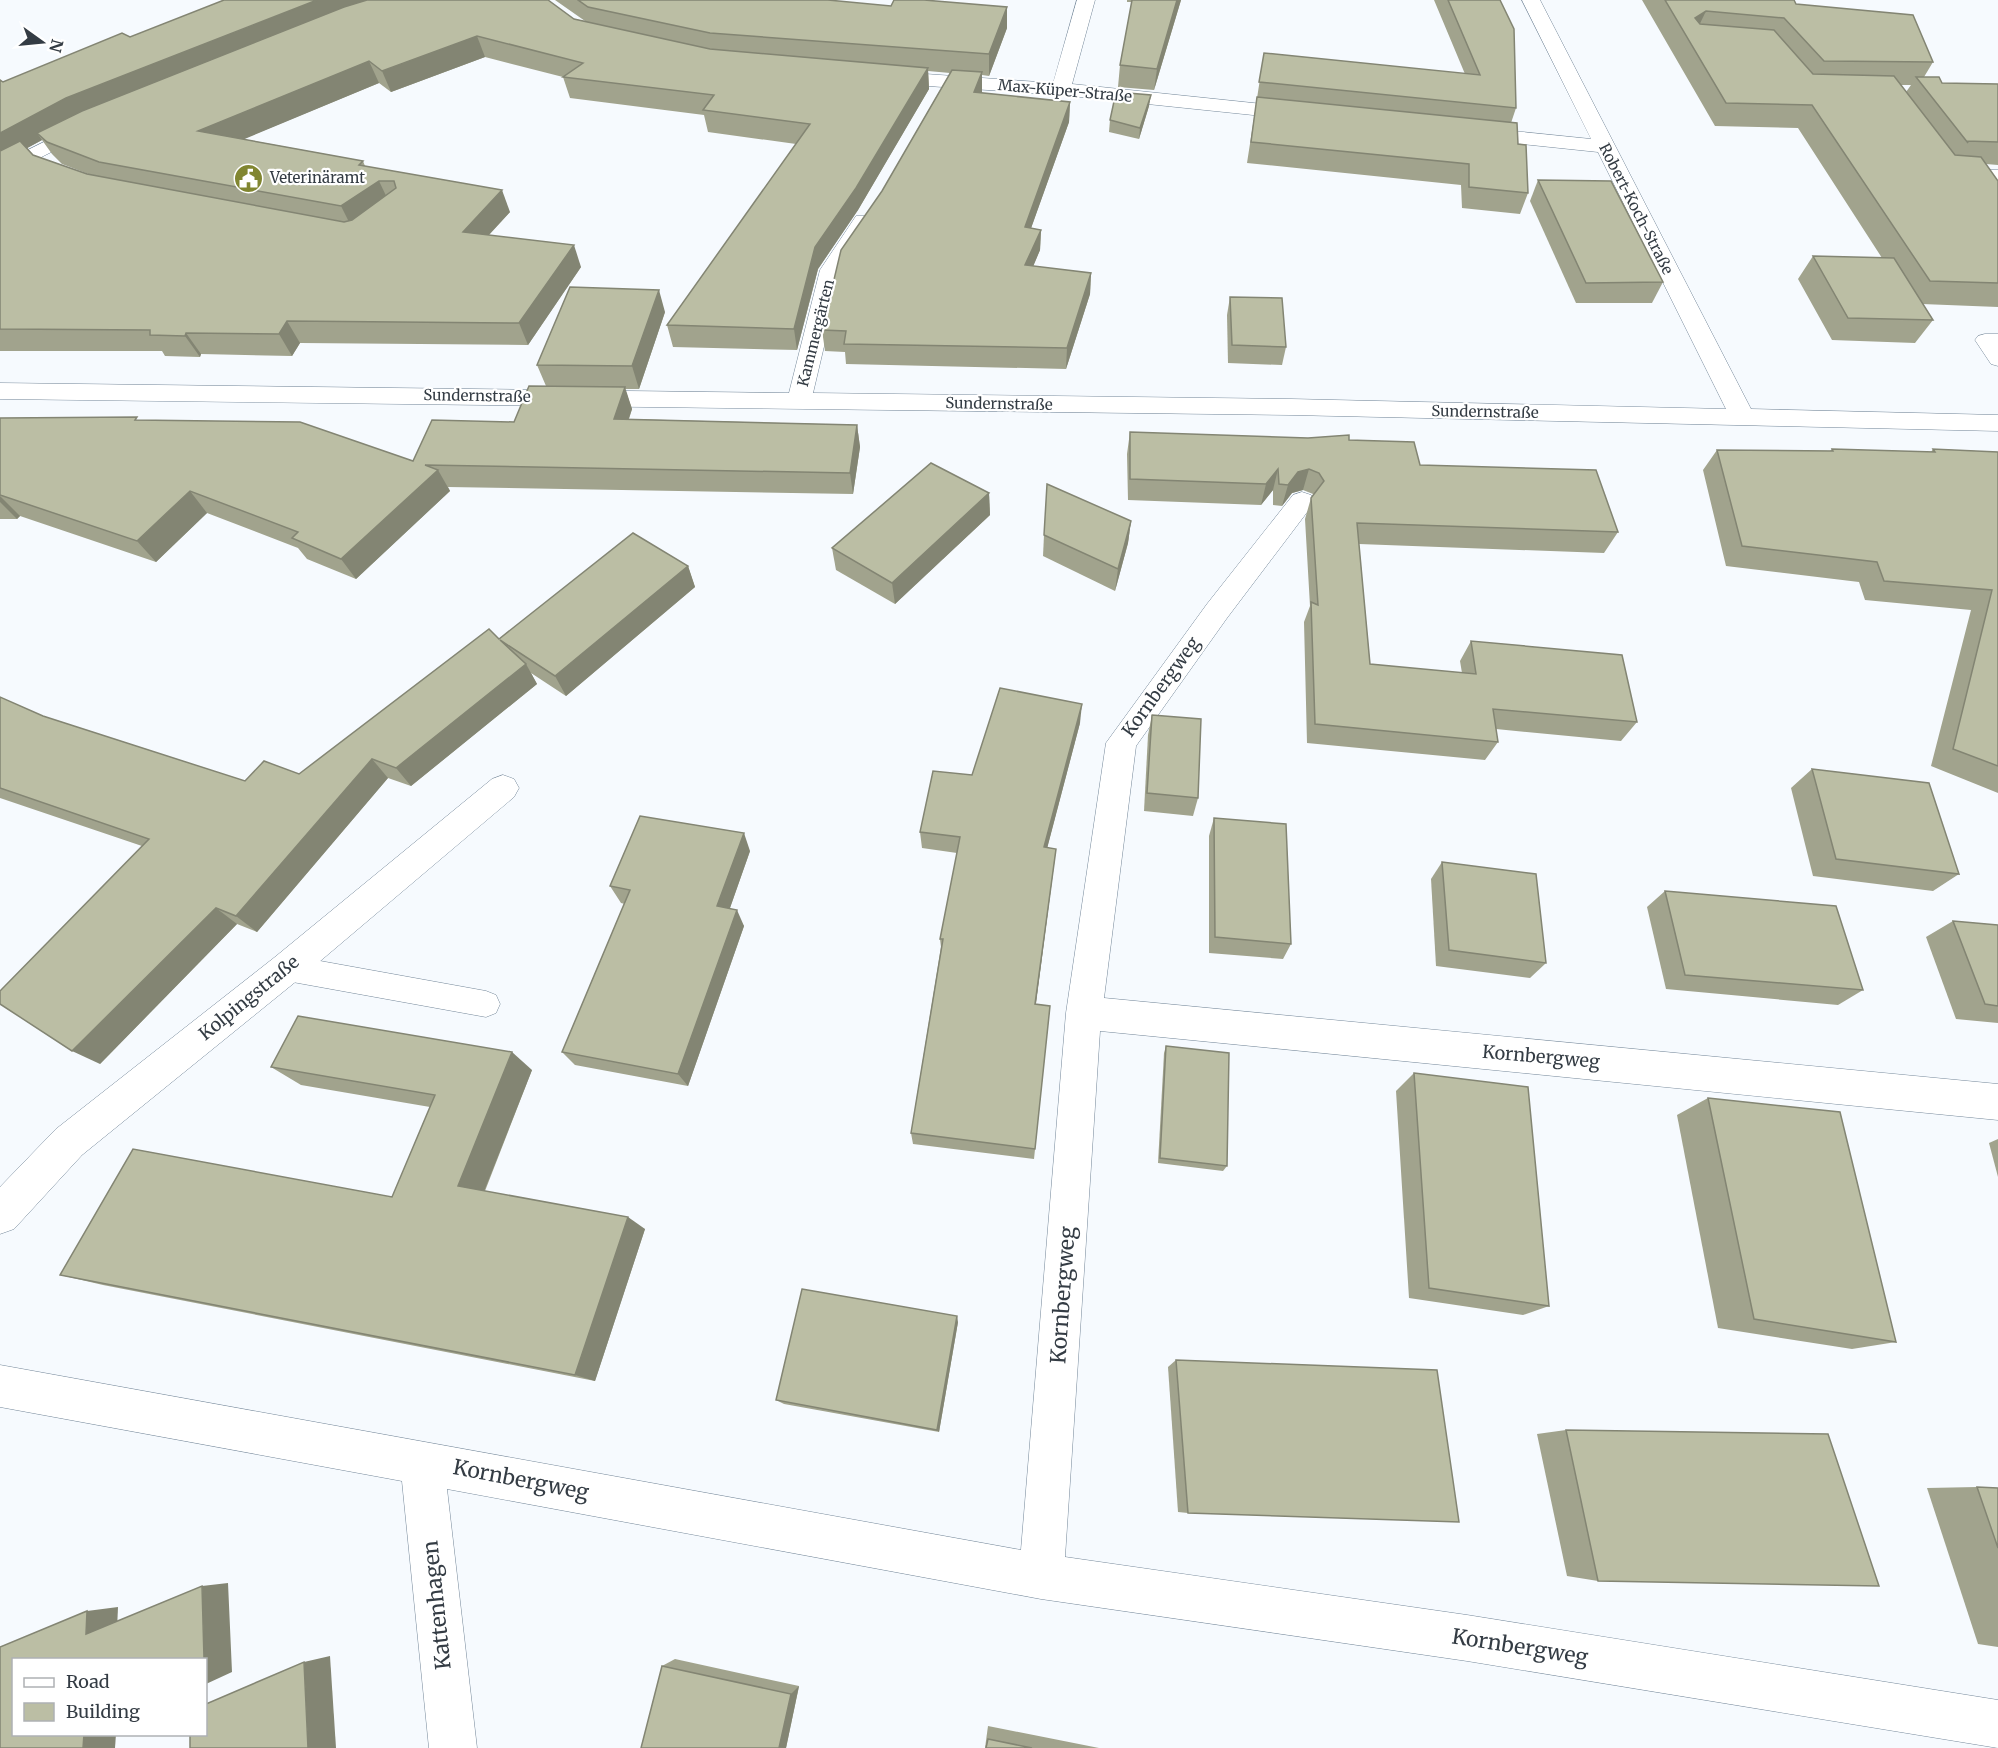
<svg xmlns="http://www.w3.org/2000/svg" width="1998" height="1748" viewBox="0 0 1998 1748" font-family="Merriweather,serif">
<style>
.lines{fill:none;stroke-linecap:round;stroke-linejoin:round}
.service-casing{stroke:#748799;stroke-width:1}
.minor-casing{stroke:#748799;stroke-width:1}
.service{fill:#fff;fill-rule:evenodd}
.minor{fill:#fff;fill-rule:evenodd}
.wall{fill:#a1a38d;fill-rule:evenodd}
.shaded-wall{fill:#838573}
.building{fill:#bbbea4;stroke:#838573;stroke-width:1.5}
.labels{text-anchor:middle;stroke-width:4.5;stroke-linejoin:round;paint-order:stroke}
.far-street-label{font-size:15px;fill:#343c44;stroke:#fff}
.far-poi-label{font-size:15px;fill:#343c44;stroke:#fff;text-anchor:start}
.street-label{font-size:18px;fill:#343c44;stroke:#fff}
.near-street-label{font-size:21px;fill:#343c44;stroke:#fff}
</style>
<rect width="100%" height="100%" fill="#f6fafe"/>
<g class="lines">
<defs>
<g id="service">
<path d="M1957 169 1998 170V180L1951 178 1949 174Z"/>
<path d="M1985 334H1998V366L1991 364 1975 340 1978 336Z"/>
<path d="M287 955 486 991 496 995 500 1004 496 1013 486 1017 287 981 277 977 273 968 277 959Z"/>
</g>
<g id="minor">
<path d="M1077 0H1095L1072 84 1301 108 1311 114 1301 120 1061 95 883 83 874 77 883 71 1053 83Z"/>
<path d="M1522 0H1540L1751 409 1998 415V431L1291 415 0 399V383L789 393 820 270 856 216H872L875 221 842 270 813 393 1291 399 1726 409 1598 152 1474 139 1467 137 1464 133 1467 129 1474 127 1591 139Z"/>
<path d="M86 121 93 123 96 127 93 131 0 178V164Z"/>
<path d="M1302 492 1311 495 1315 501 1311 507 1227 618 1136 746 1104 998 1998 1084V1120L1100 1031 1065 1557 1467 1615 1998 1700V1748L1467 1661 1041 1599 447 1489 477 1748H429L402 1481 0 1407V1365L1021 1550 1066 1013 1106 743 1207 604 1293 495Z"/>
<path d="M503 775 514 779 519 788 514 797 299 979 82 1155 14 1229 0 1234V1187L56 1129 275 957 492 779Z"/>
</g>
</defs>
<use href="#service" class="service-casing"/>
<use href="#minor" class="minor-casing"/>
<use href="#service" class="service"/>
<use href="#minor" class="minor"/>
</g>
<g class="wall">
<path d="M555 0H828L1007 28 989 76 982 75V93L1070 102 1069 122 1031 228 1041 230 1040 250 1033 266 1091 273 1090 294 1066 369 846 364 845 352 825 351 822 330 882 191 950 73 928 71 929 89 858 210 818 269 797 350 673 347 667 325 796 144 708 132 704 115 570 98 563 77 485 57 391 92 379 83 243 139 363 161 365 166 510 212 489 235 581 267 528 345 300 343 292 356 201 354 200 357 165 356 162 351H0V80L3 82 130 37 574 19 585 21ZM42 140 52 154 62 164 91 175 33 155 27 148Z"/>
<path d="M1127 0H1181L1154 90 1118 87 1120 65 1132 2H1127Z"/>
<path d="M1434 0H1500L1516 108 1511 123 1518 144 1528 193 1520 214 1462 208 1461 185 1247 163 1264 53 1465 74Z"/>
<path d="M1642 0H1794L1796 4 1933 62 1924 77 1942 83 1998 84V165L1986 164 1998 181V307L1922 304 1933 320 1915 343 1832 340 1798 279 1813 256 1882 258 1798 128 1715 126ZM1901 85H1911L1906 92Z"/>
<path d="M1149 106 1139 139 1109 132 1110 120Z"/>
<path d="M1538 180 1663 282 1652 303H1576L1530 201Z"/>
<path d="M1230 297 1286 347 1282 365 1228 363 1227 315Z"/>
<path d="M665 312 639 389H625L632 409 629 419 857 425 860 447 853 494 448 487 450 491 356 579 307 559 298 548 207 513 156 562 20 516 17 519H0V418L139 420 413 461 514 422 546 386 537 365Z"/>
<path d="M1130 432 1349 440 1420 465 1618 532 1604 553 1359 544 1370 664 1462 673 1460 661 1471 641 1637 722 1621 741 1496 729 1498 742 1485 760 1307 743 1304 622 1310 606 1305 519 1311 498 1313 495V494L1303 490 1292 493 1282 506 1273 505V490L1261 505 1128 500 1127 454Z"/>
<path d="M1832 449 1931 452 1933 449 1998 452V793L1931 766 1971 610 1865 600 1859 582 1726 566 1703 470 1717 450 1830 451Z"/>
<path d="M989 493 990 515 895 604 836 570 832 548Z"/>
<path d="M1131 521 1128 543 1115 591 1043 556 1044 535Z"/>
<path d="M688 566 695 587 566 696 531 673 537 684 411 786 388 778 257 932 237 924 100 1064 142 846 0 798V697L43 716 245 781 299 774 499 639Z"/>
<path d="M1152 715 1198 798 1193 816 1144 811 1148 735Z"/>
<path d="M1080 723 1047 848 1056 849 1036 1004 1050 1006 1034 1159 913 1144 911 1133 941 947 940 939 957 853 922 848 920 832Z"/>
<path d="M1812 769 1959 874 1933 891 1813 876 1791 788Z"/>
<path d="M1214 818 1291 944 1283 959 1209 953V836Z"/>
<path d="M750 851 730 908 744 926 688 1086 575 1065 562 1052 625 904 621 903 610 886Z"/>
<path d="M1442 862 1546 963 1530 978 1436 966 1431 879Z"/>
<path d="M1665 891 1863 990 1838 1005 1666 989 1647 907Z"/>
<path d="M1953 921 1998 925V1023L1956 1019 1926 937Z"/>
<path d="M1166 1046 1227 1166 1223 1171 1158 1163 1164 1053Z"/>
<path d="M271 1067 532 1070 485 1191 645 1229 595 1381 103 1285 60 1275 392 1197 430 1107 301 1085Z"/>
<path d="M1414 1073 1549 1306 1523 1315 1409 1298 1396 1091Z"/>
<path d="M1708 1098 1896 1342 1852 1349 1718 1328 1677 1115Z"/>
<path d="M1998 1139V1177L1989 1143Z"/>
<path d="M958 1322 939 1432 784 1404 776 1400Z"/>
<path d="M1176 1360 1188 1513 1178 1512 1168 1367Z"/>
<path d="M1566 1430 1598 1581 1567 1576 1537 1434Z"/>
<path d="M1977 1487 1998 1488V1647L1978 1644 1927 1488Z"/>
<path d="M675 1659 799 1686 786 1748H641L662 1666Z"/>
<path d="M988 1726 1099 1748H985Z"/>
</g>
<g class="shaded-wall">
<path d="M317 0H391L37 133 42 140 0 163V133L66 98Z"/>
<path d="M1177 0H1181L1154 90 1157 69Z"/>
<path d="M1007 7V28L989 76V54Z"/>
<path d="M1706 11 1695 34V18Z"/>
<path d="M477 36 485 57 391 92 382 71Z"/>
<path d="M369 61 379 83 211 153 198 131Z"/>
<path d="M928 68 929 89 858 210 818 269 797 350 794 329 815 247Z"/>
<path d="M982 72V92L975 112 974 92Z"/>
<path d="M1151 95 1149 106 1139 139 1140 128Z"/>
<path d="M1070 102 1069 122 1024 248 1025 227Z"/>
<path d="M379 181 389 202 352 228 341 206Z"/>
<path d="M502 190 510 212 472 253 463 232Z"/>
<path d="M1041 230 1040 250 1025 286V265Z"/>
<path d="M574 245 581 267 528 345 519 323Z"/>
<path d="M1091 273 1090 294 1066 369 1067 348Z"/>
<path d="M659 290 665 312 639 389 632 366Z"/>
<path d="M287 321 300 343 292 356 279 334Z"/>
<path d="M186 333 201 354 200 357 185 336Z"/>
<path d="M625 387 632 409 621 441 614 419Z"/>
<path d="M857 425 860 447 853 494 850 473Z"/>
<path d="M1278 469 1273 490 1261 505 1266 484Z"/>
<path d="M1309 469 1303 490 1292 493 1282 506 1288 485 1298 472Z"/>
<path d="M438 470 450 491 356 579 341 559Z"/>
<path d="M190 491 207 513 156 562 137 541Z"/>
<path d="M989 493 990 515 895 604 892 583Z"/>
<path d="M0 496 20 516 17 519 0 502Z"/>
<path d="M1131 521 1128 543 1115 591 1118 569Z"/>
<path d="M688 566 695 587 566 696 555 676Z"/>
<path d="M526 664 537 684 411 786 396 768Z"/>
<path d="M1082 704 1080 723 1043 864 1044 847Z"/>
<path d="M372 759 388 778 257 932 236 916Z"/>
<path d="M744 833 750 851 725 922 717 906Z"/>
<path d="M1056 849 1054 865 1034 1017 1035 1004Z"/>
<path d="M216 908 237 924 100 1064 72 1051Z"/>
<path d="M737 910 744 926 688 1086 678 1074Z"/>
<path d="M512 1052 532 1070 481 1199 458 1186Z"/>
<path d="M628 1217 645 1229 595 1381 575 1375Z"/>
<path d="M957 1316 958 1322 939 1432 937 1430Z"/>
<path d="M228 1583 232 1672 206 1684V1659H204L202 1586Z"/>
<path d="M118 1607 117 1630 86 1634 87 1611Z"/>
<path d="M330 1656 336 1748H308L304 1662Z"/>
<path d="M799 1686 786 1748H779L791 1694Z"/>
<path d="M84 1734H116L115 1748H83Z"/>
</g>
<g class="building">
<path d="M224 0H317L66 98 0 133V80L3 82 122 33 130 37Z"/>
<path d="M367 0H548L574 19 710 49 928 68 856 188 815 247 794 329 667 325 810 124 703 110 714 95 563 77 583 63 477 36 382 71 369 61 198 131 363 161 359 165 502 190 463 232 574 245 519 323 287 321 279 334 186 333 185 336 150 335V330L0 329V151L20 141 33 155 87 174 344 222 352 220 396 188 394 181H379L341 206 99 162 47 142 37 133 82 111 344 7Z"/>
<path d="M578 0H828L891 6 894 0H924L1007 7 989 54 710 33 588 7Z"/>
<path d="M1132 0H1177L1157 69 1120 65Z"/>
<path d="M1448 0H1500L1514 29 1516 108 1259 82 1264 53 1480 75Z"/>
<path d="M1665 0H1794L1796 4 1913 15 1933 62 1824 61 1784 18 1706 11 1695 18 1700 24 1774 30 1813 74 1894 76 1955 155 1981 157 1998 181V283L1930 281 1812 105 1726 103Z"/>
<path d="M952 70 982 72 974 92 1070 102 1025 227 1041 230 1025 265 1091 273 1067 348 844 344 846 331 822 330 841 250 882 191Z"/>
<path d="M1916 77H1939L1942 83 1998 84V142L1967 141 1968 143Z"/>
<path d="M1116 92 1151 95 1140 128 1110 120Z"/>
<path d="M1257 97 1517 123 1518 144 1526 145 1528 193 1469 187V164L1251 142Z"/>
<path d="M1538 180 1611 181 1663 282 1586 283Z"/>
<path d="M1813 256 1894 258 1933 320 1848 318Z"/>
<path d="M570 287 659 290 632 366 537 365Z"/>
<path d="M1230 297 1282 298 1286 347 1232 345Z"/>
<path d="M529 386 625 387 614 419 857 425 850 473 425 465 438 470 341 559 292 538 298 532 190 491 137 541 0 495V418L137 417 135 420 300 422 413 461 432 420 514 422Z"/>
<path d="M1130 432 1308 438 1349 435V440L1414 442 1420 465 1596 470 1618 532 1357 523 1370 664 1476 674 1471 641 1622 655 1637 722 1493 709 1498 742 1315 724 1311 602 1318 605 1311 498 1324 481 1319 473 1309 469 1298 472 1288 485 1279 484 1278 469 1266 484 1130 479Z"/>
<path d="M1832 449 1935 452 1933 449 1998 452V766L1953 749 1992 590 1884 581 1877 562 1742 546 1717 450 1833 451Z"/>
<path d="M931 463 989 493 892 583 832 548Z"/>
<path d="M1047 484 1131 521 1118 569 1044 535Z"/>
<path d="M633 533 688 566 555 676 500 640 526 664 396 768 372 759 236 916 216 908 72 1051 0 1004V991L149 839 0 788V697L43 716 245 781 264 761 299 774 489 629 499 639Z"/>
<path d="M1000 688 1082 704 1044 847 1056 849 1035 1004 1050 1006 1035 1149 911 1133 943 939H940L960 837 920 832 933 771 972 775Z"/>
<path d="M1152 715 1201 719 1198 798 1147 793Z"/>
<path d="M1812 769 1929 783 1959 874 1836 859Z"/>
<path d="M640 816 744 833 717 906 737 910 678 1074 562 1052 630 890 610 886Z"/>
<path d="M1214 818 1286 824 1291 944 1215 937Z"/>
<path d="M1442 862 1536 874 1546 963 1449 950Z"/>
<path d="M1665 891 1836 906 1863 990 1685 975Z"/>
<path d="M1953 921 1998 925V1006L1985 1004Z"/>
<path d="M298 1016 512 1052 458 1186 628 1217 575 1375 60 1275 133 1149 392 1197 435 1095 271 1067Z"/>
<path d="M1166 1046 1229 1053 1227 1166 1160 1158Z"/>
<path d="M1414 1073 1528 1087 1549 1306 1429 1288Z"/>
<path d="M1708 1098 1840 1112 1896 1342 1754 1319Z"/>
<path d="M802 1289 957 1316 937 1430 776 1400Z"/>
<path d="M1176 1360 1437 1370 1459 1522 1188 1513Z"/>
<path d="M1566 1430 1828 1434 1879 1586 1598 1581Z"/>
<path d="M1977 1487 1998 1488V1548Z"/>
<path d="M202 1586 204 1659H14V1734H84L83 1748H0V1647L87 1611 86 1634Z"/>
<path d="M304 1662 308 1748H190V1734H206V1704Z"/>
<path d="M662 1666 791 1694 779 1748H641Z"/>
<path d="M988 1739 1032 1748H986Z"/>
</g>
<defs>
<symbol id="civic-disc" viewBox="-11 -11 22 22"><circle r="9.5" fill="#818631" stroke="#fff"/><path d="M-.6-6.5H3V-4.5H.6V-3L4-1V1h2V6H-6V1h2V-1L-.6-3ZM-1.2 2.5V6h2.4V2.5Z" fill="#fff"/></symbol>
</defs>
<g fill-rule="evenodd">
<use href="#civic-disc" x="232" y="162" width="33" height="33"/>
</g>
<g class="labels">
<g class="far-street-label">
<text transform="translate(1065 91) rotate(5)" y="5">Max-Küper-Straße</text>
<text transform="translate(1636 209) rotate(63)" y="5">Robert-Koch-Straße</text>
<text transform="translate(816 333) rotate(-76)" y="5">Kammergärten</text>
<text transform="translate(477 396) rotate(1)" y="5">Sundernstraße</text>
<text transform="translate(999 404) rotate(1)" y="5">Sundernstraße</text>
<text transform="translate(1485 412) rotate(1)" y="5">Sundernstraße</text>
</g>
<g class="far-poi-label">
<text x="270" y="183">Veterinäramt</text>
</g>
<g class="street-label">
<text transform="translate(1161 687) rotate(-54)" y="6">Kornbergweg</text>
<text transform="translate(249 998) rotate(-39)" y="6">Kolpingstraße</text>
<text transform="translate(1541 1057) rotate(5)" y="6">Kornbergweg</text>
</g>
<g class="near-street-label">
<text transform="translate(1063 1295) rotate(-86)" y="7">Kornbergweg</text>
<text transform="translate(521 1480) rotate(11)" y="7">Kornbergweg</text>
<text transform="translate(437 1605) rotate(-96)" y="7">Kattenhagen</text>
<text transform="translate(1520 1647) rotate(9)" y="7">Kornbergweg</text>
</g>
</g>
<rect x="12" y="1658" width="195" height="78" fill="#ffffff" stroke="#aeb1b4" stroke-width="1.5"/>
<rect x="24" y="1678" width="30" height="9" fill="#ffffff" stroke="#aeb1b4" stroke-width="1.5"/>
<text x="66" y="1688" font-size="18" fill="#343c44">Road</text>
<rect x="24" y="1703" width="30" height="18" fill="#bbbea4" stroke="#aeb1b4" stroke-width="1.5"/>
<text x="66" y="1718" font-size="18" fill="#343c44">Building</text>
<g transform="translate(42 42) rotate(105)" stroke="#ffffff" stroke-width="4.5" paint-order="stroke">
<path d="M0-4.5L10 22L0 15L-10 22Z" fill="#343c44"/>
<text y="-9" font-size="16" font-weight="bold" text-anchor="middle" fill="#343c44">N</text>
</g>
</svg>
